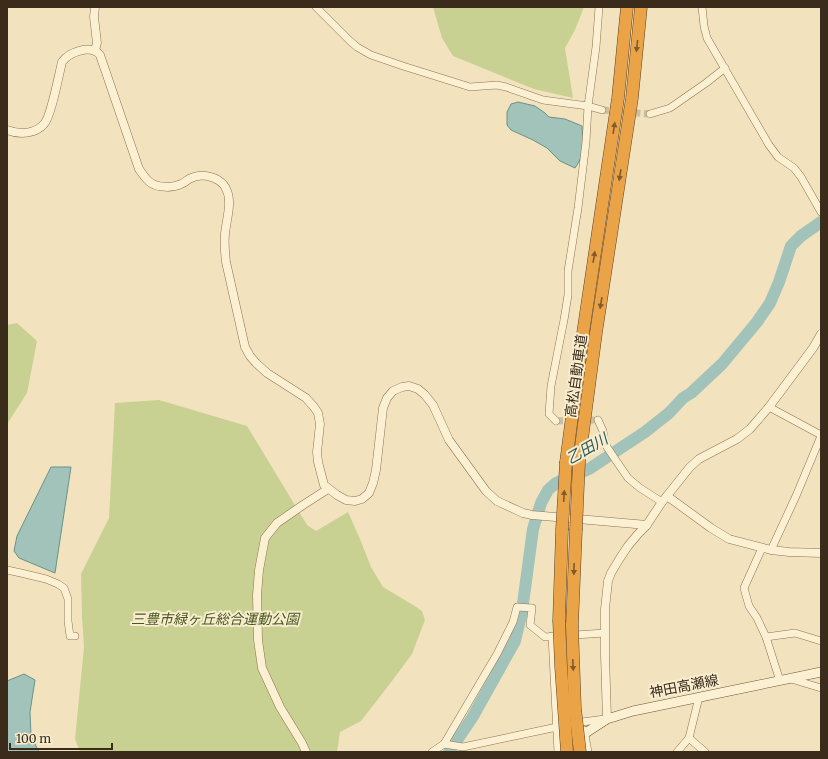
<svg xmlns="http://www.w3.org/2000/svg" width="828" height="759" viewBox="0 0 828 759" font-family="Merriweather,'Noto Sans JP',serif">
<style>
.green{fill:#c8d191}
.water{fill:#a2c3ba;stroke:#689288}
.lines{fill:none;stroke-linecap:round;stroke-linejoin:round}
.river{stroke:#a2c3ba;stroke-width:12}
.minor-tunnel{stroke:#cdbe9d;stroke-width:7;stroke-dasharray:7 3.5;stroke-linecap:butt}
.minor-casing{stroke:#8c7355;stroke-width:8}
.tertiary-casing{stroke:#8c7355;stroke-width:9}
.secondary-casing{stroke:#6d5439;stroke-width:10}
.motorway-casing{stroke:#59412a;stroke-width:13}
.minor{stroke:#fcf0d2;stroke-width:7}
.tertiary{stroke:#fcf0d2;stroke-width:8}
.secondary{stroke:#fcf0d2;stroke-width:9}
.motorway{stroke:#eaa447;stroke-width:12}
.motorway-bridge-casing{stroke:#59412a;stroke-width:13;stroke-linecap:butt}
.motorway-bridge{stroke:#eaa447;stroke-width:12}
.oneway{fill:#805b2d}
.labels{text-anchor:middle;stroke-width:4;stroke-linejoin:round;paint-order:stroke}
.street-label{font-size:14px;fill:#3a2b1b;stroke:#f8edcf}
.park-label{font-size:14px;font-style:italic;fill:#495820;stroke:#f8edcf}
.water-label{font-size:15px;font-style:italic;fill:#295b59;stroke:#f8edcf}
</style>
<rect width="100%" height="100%" fill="#f2e3be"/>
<g class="green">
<path d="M433 7H584L575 30 565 48 573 98 534 89 453 56 442 38Z"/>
<path d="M17 323 37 341 27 393 7 424V325Z"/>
<path d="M159 400 247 426 307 525 316 531 348 512 360 539 371 567 383 587 413 605 422 611 425 620 412 654 392 681 361 721 340 732 337 752H80L75 739 84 647 82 617 81 574 109 518 115 403Z"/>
</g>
<g class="water">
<path d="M518 102 535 106 545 113 549 117 565 119 582 126C583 140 585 156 575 168L560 161 547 148 533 140 511 130 507 125V112L511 104Z"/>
<path d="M51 467H71L55 573 19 558 14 551 17 536Z"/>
<path d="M24 674 35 680 30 712 31 736 39 752H7V681Z"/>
</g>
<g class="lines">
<path class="river" d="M449 752 472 718 515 641 522 611 533 529 541 503 548 490 556 483 589 469 645 432 669 413 683 398 691 393 722 364 757 322 770 303 779 282 791 246 801 236 821 222"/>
<g class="minor-tunnel">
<path d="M602 110 650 114"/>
<path d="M556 421 598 420"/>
</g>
<defs>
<g id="minor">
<path d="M316 7 350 41 357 47 371 55 403 66 470 87 497 85 506 87 543 100 588 106 602 110"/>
<path d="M702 7 704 26 707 38 769 145 778 157 794 168 801 177 821 212"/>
<path d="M650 114 670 108 706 83 725 68"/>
<path d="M769 407 821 435"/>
<path d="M598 420 603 431 605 444 617 462 628 478 640 488 662 502"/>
<path d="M556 421 549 414 551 386 561 335 564 320 568 295V271L578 208 586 142 588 106 596 47 599 7"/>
<path d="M762 548 744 588 749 606 757 618 766 637 780 681"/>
<path d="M771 550 796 496 821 436"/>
<path d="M7 570 21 573 46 579 58 584 64 588 68 599V621L70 636H75"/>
<path d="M552 636 558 752"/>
<path d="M766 637 795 633 821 641"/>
<path d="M791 679 821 688"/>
<path d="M584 730 588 752"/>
<path d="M689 738 705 752"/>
<path d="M444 744 463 747 557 727 582 722 605 719"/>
<path d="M432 752 444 744 497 654 513 622 517 607 532 608 530 625 545 637 605 633"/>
<path d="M677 752 689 738 699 697"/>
</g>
<g id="tertiary">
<path d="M95 50 97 43 94 17 95 7"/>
<path d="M7 130C20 135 35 134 44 124 51 117 59 74 62 62 69 52 91 44 100 55L139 169C142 173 146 180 151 183 159 188 173 188 181 184 184 183 186 181 189 179 198 174 209 175 218 180 221 182 225 185 226 189 233 201 226 221 225 234 224 243 225 253 226 262L245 347 250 356 256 363 267 373 306 398 314 407 318 413 320 424 317 452 318 462 324 485 337 495 346 500 355 501 362 499 369 493 373 483 376 470 383 408 387 398 393 391 402 387 409 386 418 389 425 395 433 405 449 440 486 491 497 501 523 513 532 515 647 525"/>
<path d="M667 496 711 528 729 539 771 550 789 552 821 553"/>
<path d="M607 719 605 655V609L608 581 611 573 620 558 628 546 638 534 646 526 662 502 690 467 699 459 737 439 750 429 769 407 813 348 821 334"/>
<path d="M306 752 302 743 280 707 262 668 258 640 257 595 259 570 265 538 277 523 303 505 328 489"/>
</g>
<path id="secondary" d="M575 742 584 734 607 719 633 711 821 672"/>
<g id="motorway">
<path d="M566 462 583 333 618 98 627 7"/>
<path d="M579 462 596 333 632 98 641 7"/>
<path d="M559 620 562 530"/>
<path d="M572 626 576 530"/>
</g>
</defs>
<use href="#minor" class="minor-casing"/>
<use href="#tertiary" class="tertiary-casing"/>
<use href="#secondary" class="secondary-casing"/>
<use href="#motorway" class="motorway-casing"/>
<use href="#minor" class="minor"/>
<use href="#tertiary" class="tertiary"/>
<use href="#secondary" class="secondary"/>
<use href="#motorway" class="motorway"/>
<defs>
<g id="motorway-bridge">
<path d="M562 530 566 462"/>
<path d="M576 530 579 462"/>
<path d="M559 620 561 667 567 752"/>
<path d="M572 626 575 708 580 752"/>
</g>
</defs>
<use href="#motorway-bridge" class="motorway-bridge-casing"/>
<use href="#motorway-bridge" class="motorway-bridge"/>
</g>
<defs><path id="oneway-solid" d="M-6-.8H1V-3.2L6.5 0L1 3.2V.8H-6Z"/></defs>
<g class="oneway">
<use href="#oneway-solid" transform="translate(637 46) rotate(96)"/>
<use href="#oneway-solid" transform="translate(614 128) rotate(-81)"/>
<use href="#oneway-solid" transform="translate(620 175) rotate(99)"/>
<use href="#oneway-solid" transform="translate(594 257) rotate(-81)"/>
<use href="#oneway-solid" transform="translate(601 303) rotate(99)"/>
<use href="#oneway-solid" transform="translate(564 496) rotate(-87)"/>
<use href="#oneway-solid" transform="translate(574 569) rotate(92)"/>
<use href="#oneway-solid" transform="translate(573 665) rotate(88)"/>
</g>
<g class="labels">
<g class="street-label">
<text transform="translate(576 376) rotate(-82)" y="5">高松自動車道</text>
<text transform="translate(684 686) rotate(-11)" y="5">神田高瀬線</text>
</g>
<g class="park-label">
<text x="215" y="624">三豊市緑ヶ丘総合運動公園</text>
</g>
<g class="water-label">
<text transform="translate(587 449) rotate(-30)" y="5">乙田川</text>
</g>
</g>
<rect width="828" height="759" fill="none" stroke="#3a2b1b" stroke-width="16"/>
<path d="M10 743v6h102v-6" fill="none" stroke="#3a2b1b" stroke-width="2"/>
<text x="16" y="743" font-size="12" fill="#3a2b1b" stroke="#f8edcf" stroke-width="3" paint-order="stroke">100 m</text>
</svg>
